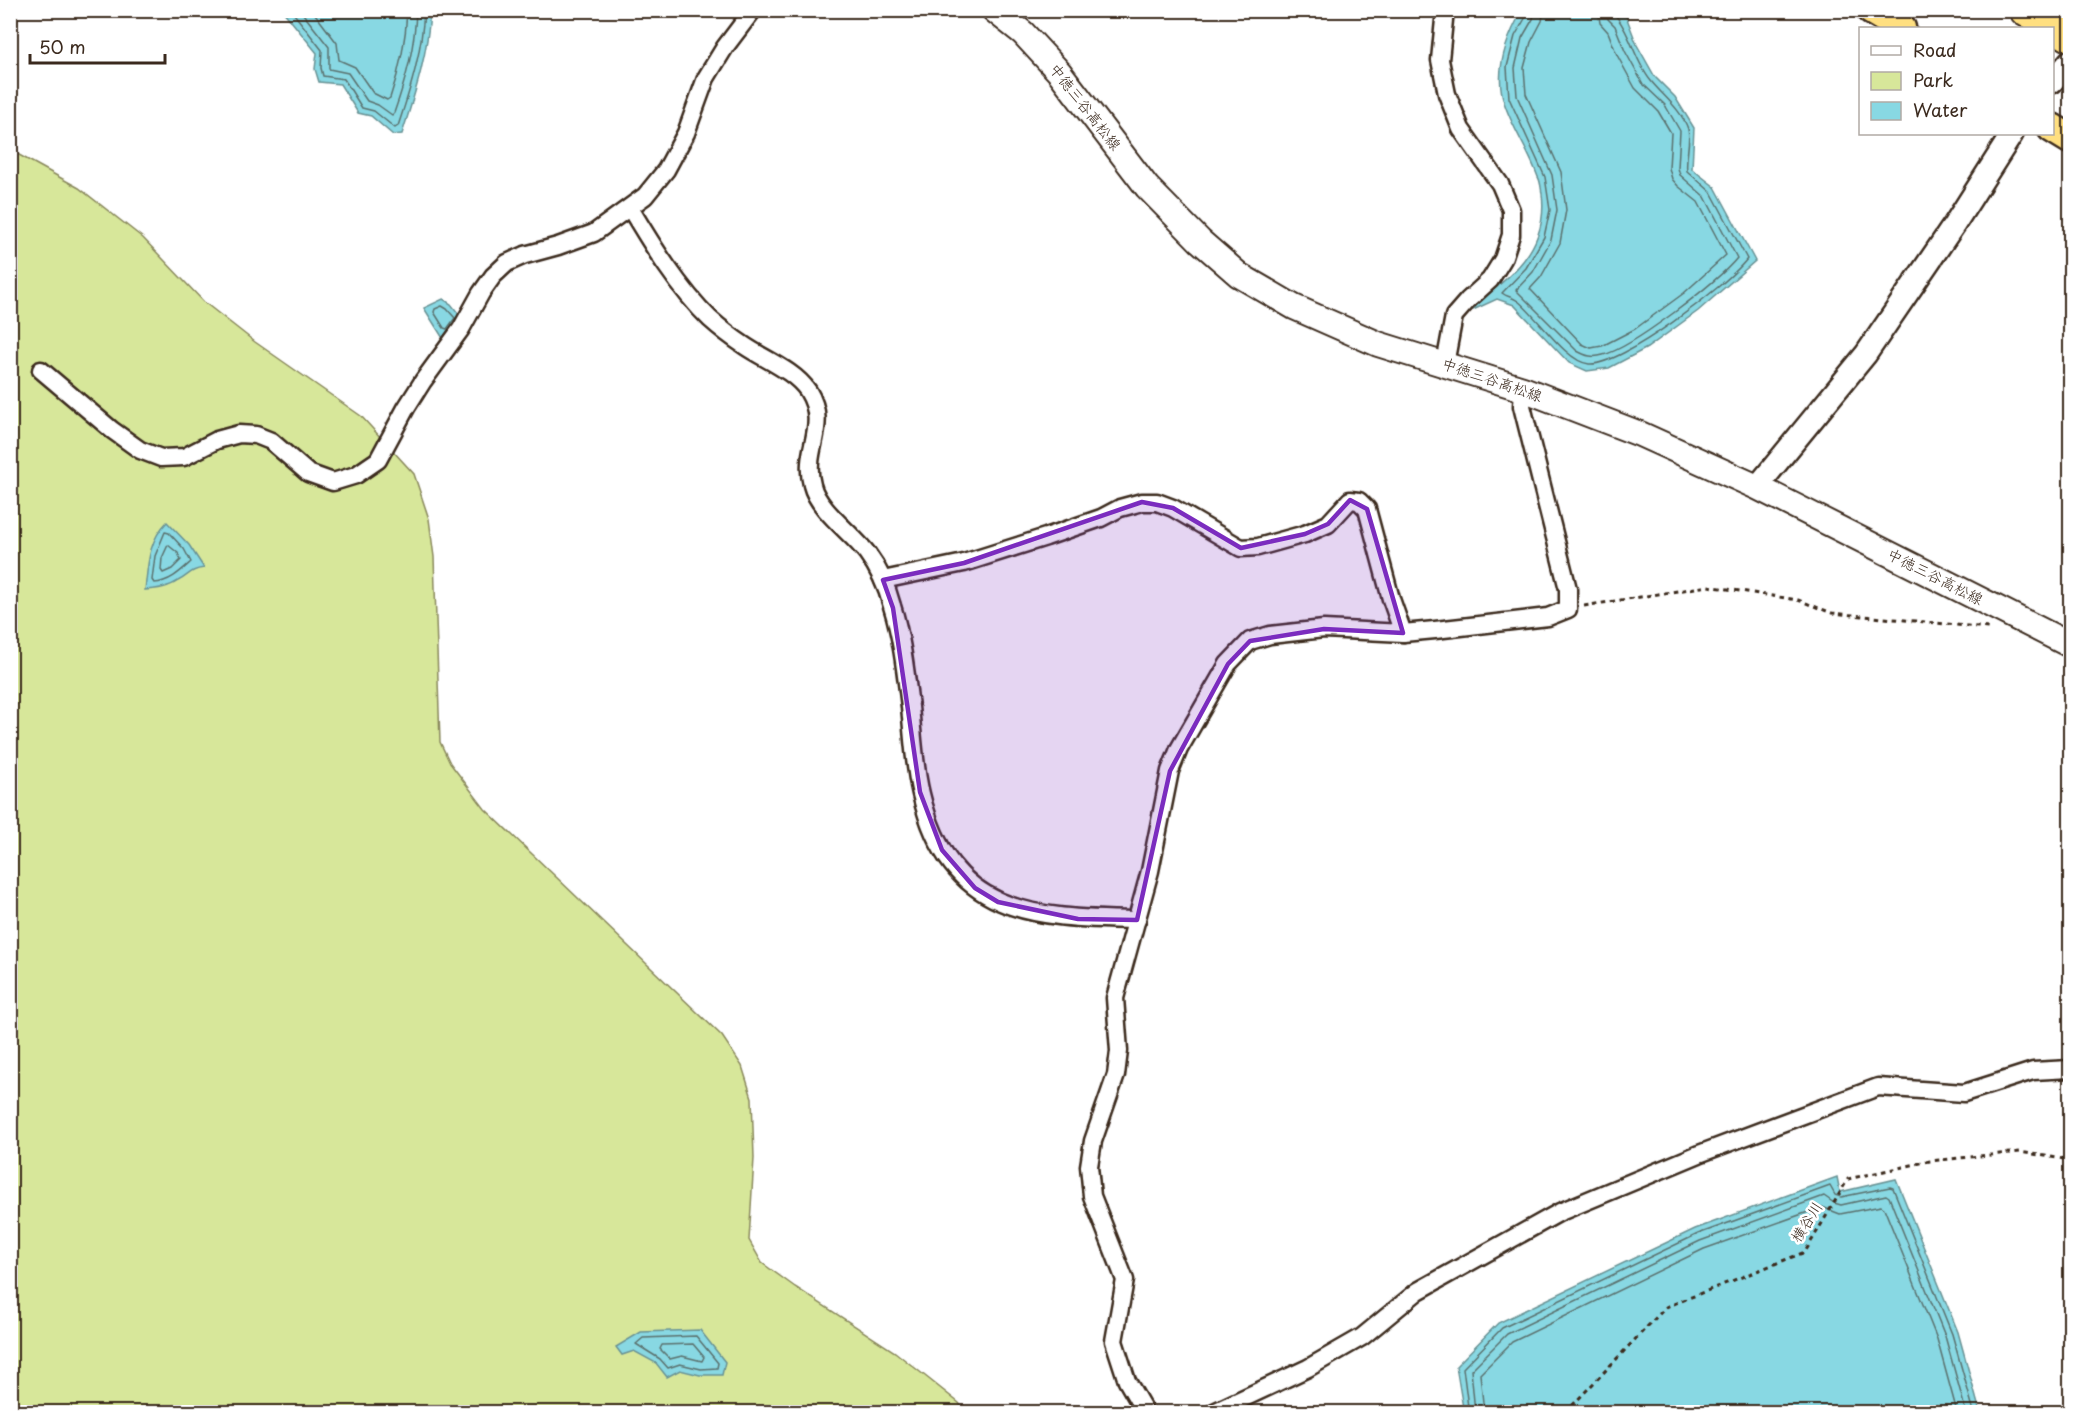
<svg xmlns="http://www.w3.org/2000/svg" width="2081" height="1423" viewBox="0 0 2081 1423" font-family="'Playpen Sans','Klee One',sans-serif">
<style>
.green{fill:#d7e79a;stroke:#89885c;stroke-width:1.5}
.water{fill:#88d8e3;stroke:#699294;stroke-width:1.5}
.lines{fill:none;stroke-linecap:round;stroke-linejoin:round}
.shore{stroke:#5a706d;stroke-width:1.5}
.minor-casing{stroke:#3b2a1e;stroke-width:21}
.tertiary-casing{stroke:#3b2a1e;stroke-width:26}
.secondary-casing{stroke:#3b2a1e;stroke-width:28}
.trunk-casing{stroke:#3b2a1e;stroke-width:33}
.motorway-casing{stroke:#3b2a1e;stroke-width:36}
.path{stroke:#3b2a1e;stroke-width:3;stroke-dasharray:4.5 4.5;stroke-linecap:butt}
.minor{stroke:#fff;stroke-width:16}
.tertiary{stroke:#fff;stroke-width:21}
.secondary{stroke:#fff;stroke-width:24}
.trunk{stroke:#ffdf80;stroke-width:28}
.motorway{stroke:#ffdf80;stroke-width:32}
.marked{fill:#7b2cbf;fill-opacity:0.2;stroke:#7b2cbf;stroke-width:4.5;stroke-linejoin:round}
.labels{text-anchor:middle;stroke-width:5;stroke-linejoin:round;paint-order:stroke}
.street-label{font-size:15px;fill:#3b2a1e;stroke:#fff}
</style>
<rect width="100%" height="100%" fill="#fff"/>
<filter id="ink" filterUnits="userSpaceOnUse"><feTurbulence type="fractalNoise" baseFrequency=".0167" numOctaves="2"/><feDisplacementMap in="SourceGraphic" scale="12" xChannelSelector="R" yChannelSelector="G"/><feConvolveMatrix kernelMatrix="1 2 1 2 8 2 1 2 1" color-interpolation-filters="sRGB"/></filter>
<g filter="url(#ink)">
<path class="green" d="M10 150 79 188 143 238 204 302 255 342 361 416 414 474 429 519 434 557 440 742 450 763 485 809 722 1036 742 1066 752 1098 754 1158 749 1240 762 1263 795 1287 895 1352 959 1403 965 1412H11Z"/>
<g class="water">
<path d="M283 11H430C428 54 415 93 402 134L393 135 371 116 358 113 340 84 319 82 315 69 317 53Z"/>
<path d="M1522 11H1615L1626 16 1637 45 1655 77 1675 97 1694 128 1692 169 1715 187 1755 261 1698 311 1647 348 1609 368 1587 371 1569 363 1514 305 1497 299 1473 310 1470 307C1510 278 1549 249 1542 194 1541 189 1541 182 1538 177 1529 151 1512 128 1504 102 1494 71 1507 37 1522 11Z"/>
<path d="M443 299 451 304 462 318 446 343 424 308Z"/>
<path d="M167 522 189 545 204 568C189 570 190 575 178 581 168 588 157 589 145 590 148 565 148 541 167 522Z"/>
<path d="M1837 1177 1840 1192 1896 1179 1958 1332 1980 1412H1461L1463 1408 1456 1366 1498 1323 1695 1229Z"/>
<path d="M700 1330 725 1362 722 1375H700L680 1370 667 1377 656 1363 634 1351 622 1355 616 1347 641 1332Z"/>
</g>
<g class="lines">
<g class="shore">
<path d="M291 10 322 50 321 68 323 76 344 79 362 108 374 111 395 128 398 126C411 87 422 52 424 10"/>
<path d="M300 10 329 47V69L348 73 367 101 378 105 392 115 394 113C406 79 415 47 416 10"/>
<path d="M312 10 337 43 339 60 355 67 373 93 387 100 390 98C400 69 406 41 407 10"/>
<path d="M1527 10V15L1515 36 1507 67 1509 98 1545 177 1550 210 1544 237 1526 268 1502 293C1507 297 1513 297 1518 301 1537 316 1566 362 1589 364 1621 367 1727 285 1747 259L1711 192 1687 171C1685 158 1691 142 1688 129 1681 109 1663 96 1651 81 1635 62 1630 31 1615 15L1614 10"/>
<path d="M1535 10 1533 19 1522 38 1515 68 1517 96 1552 175 1557 210 1551 240 1533 272 1516 290 1577 351C1586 356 1593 358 1603 355 1632 348 1719 281 1737 258L1705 197 1680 175 1678 168 1680 131 1665 105 1643 84 1625 51 1615 26 1608 19 1607 10"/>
<path d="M1544 10 1542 21 1531 42 1524 68 1526 94 1561 172 1566 210 1560 243 1541 277 1530 289 1582 344 1591 348 1602 346 1635 329 1684 293 1726 255 1698 202 1678 186 1672 179 1669 168 1671 133 1658 111 1635 88 1617 55 1608 32 1600 23 1598 10"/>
<path d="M442 306 447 309 455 318 447 329 444 328 434 312 435 309Z"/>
<path d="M165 532 169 533 184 549 191 562C181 571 170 582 154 583L152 580 155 556Z"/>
<path d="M168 545 178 553 181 560 172 569 163 573 161 570 162 558Z"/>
<path d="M696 1336 718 1363 717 1368 701 1369 680 1364 668 1368 660 1359 636 1344 643 1338Z"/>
<path d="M693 1344 704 1357 702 1361 682 1356 670 1359 660 1349 662 1345Z"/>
<path d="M1467 1412 1468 1407 1463 1368 1502 1328 1698 1234 1830 1186 1835 1195 1841 1197 1890 1187 1893 1188 1952 1334 1974 1412"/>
<path d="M1475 1412 1471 1370 1507 1334 1700 1241 1824 1196 1834 1203 1841 1205 1886 1195 1889 1197 1945 1336 1966 1412"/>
<path d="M1484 1412 1480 1374 1512 1342 1704 1249 1822 1207 1840 1214 1881 1206 1884 1208 1937 1339 1957 1412"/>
</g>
<defs>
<g id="minor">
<path d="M630 208C652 245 679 289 710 319 720 328 733 338 745 346 764 359 795 371 808 391 830 427 802 449 812 485 818 510 852 533 867 553 879 569 887 587 892 606 902 637 906 675 910 707 913 735 914 766 921 794 950 915 1031 918 1137 920"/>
<path d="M1445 364 1454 316 1468 300 1490 280 1503 259 1511 235V210L1500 184 1461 129 1447 94 1440 60 1445 10"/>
<path d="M41 370 112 430 140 450 161 458 184 457 217 440 239 434 256 435 271 441 308 473 333 482 356 475 378 460 406 408 423 381 461 329 481 293 493 276 507 263 525 255 558 246 594 233 645 196 666 170 686 133 706 78 725 47 753 10"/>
<path d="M883 580 964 563 1046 537 1101 518 1120 508 1142 502H1157L1173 508 1241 548 1258 547 1305 534 1328 524 1350 500 1359 501 1367 509 1391 599 1403 633"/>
<path d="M1145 1412 1127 1381 1114 1341 1125 1280 1092 1196 1089 1166 1093 1141 1116 1075 1119 1051 1115 998 1150 871 1170 771 1179 749 1228 664 1250 641 1270 635 1324 629 1403 633 1435 630 1548 617 1568 609V589L1522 406 1523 389"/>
<path d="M1214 1412 1308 1368 1362 1337 1418 1291 1560 1212 1699 1154 1878 1087 1964 1093 2033 1071 2070 1069"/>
</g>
<g id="tertiary">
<path d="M2052 82 2070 61"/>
<path d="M1757 487 1866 354 1954 225 2012 134"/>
</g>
<path id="secondary" d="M994 10 1023 33 1060 73 1147 187 1200 241 1239 275 1294 307 1378 344 1523 389 1640 434 1757 487 2070 645"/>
<g id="trunk">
<path d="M1871 10 1901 28"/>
<path d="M2052 128 2070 139"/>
</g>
<path id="motorway" d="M2026 10 2070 35"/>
</defs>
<use href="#minor" class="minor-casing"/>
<use href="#tertiary" class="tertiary-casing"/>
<use href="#secondary" class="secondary-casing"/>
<use href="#trunk" class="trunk-casing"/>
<use href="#motorway" class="motorway-casing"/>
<g class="path">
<path d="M1584 606 1708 586 1798 600 1832 613 1988 628"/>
<path d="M1566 1412 1666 1307 1805 1252 1848 1179 1930 1161 2020 1152 2070 1160"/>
</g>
<use href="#minor" class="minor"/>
<use href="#tertiary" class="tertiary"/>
<use href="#secondary" class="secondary"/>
<use href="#trunk" class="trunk"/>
<use href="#motorway" class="motorway"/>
</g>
</g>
<path class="marked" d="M1350 500 1367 509 1403 633 1324 629 1250 641 1228 664 1170 771 1137 920 1078 919 998 902 975 888 942 850 920 792 893 608 883 580 964 563 1142 502 1173 508 1241 548 1305 534 1328 524Z"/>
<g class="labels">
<g class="street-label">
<text transform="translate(1085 107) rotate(52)" y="5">中徳三谷高松線</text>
<text transform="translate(1492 380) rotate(19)" y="5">中徳三谷高松線</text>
<text transform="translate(1935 577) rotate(27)" y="5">中徳三谷高松線</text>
<text transform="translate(1807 1222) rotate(-57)" y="5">横谷川</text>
</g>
</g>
<rect width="2081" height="1423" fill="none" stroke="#fff" stroke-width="36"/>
<rect x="18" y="18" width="2045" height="1387" fill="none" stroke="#3b2a1e" stroke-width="2" filter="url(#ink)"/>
<rect x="1859" y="27" width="195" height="108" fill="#ffffff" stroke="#b1aaa5" stroke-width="1.5"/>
<rect x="1871" y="46" width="30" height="9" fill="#ffffff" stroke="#b1aaa5" stroke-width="1.5"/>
<text x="1913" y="57" font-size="18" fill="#3b2a1e">Road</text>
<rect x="1871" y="72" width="30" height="18" fill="#d7e79a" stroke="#b1aaa5" stroke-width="1.5"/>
<text x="1913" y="87" font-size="18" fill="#3b2a1e">Park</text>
<rect x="1871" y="102" width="30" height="18" fill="#88d8e3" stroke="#b1aaa5" stroke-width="1.5"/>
<text x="1913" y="117" font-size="18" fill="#3b2a1e">Water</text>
<path d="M30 54v9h135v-9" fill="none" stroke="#3b2a1e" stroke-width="3"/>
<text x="39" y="54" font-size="18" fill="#3b2a1e" stroke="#ffffff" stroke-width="4.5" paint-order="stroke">50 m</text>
</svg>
